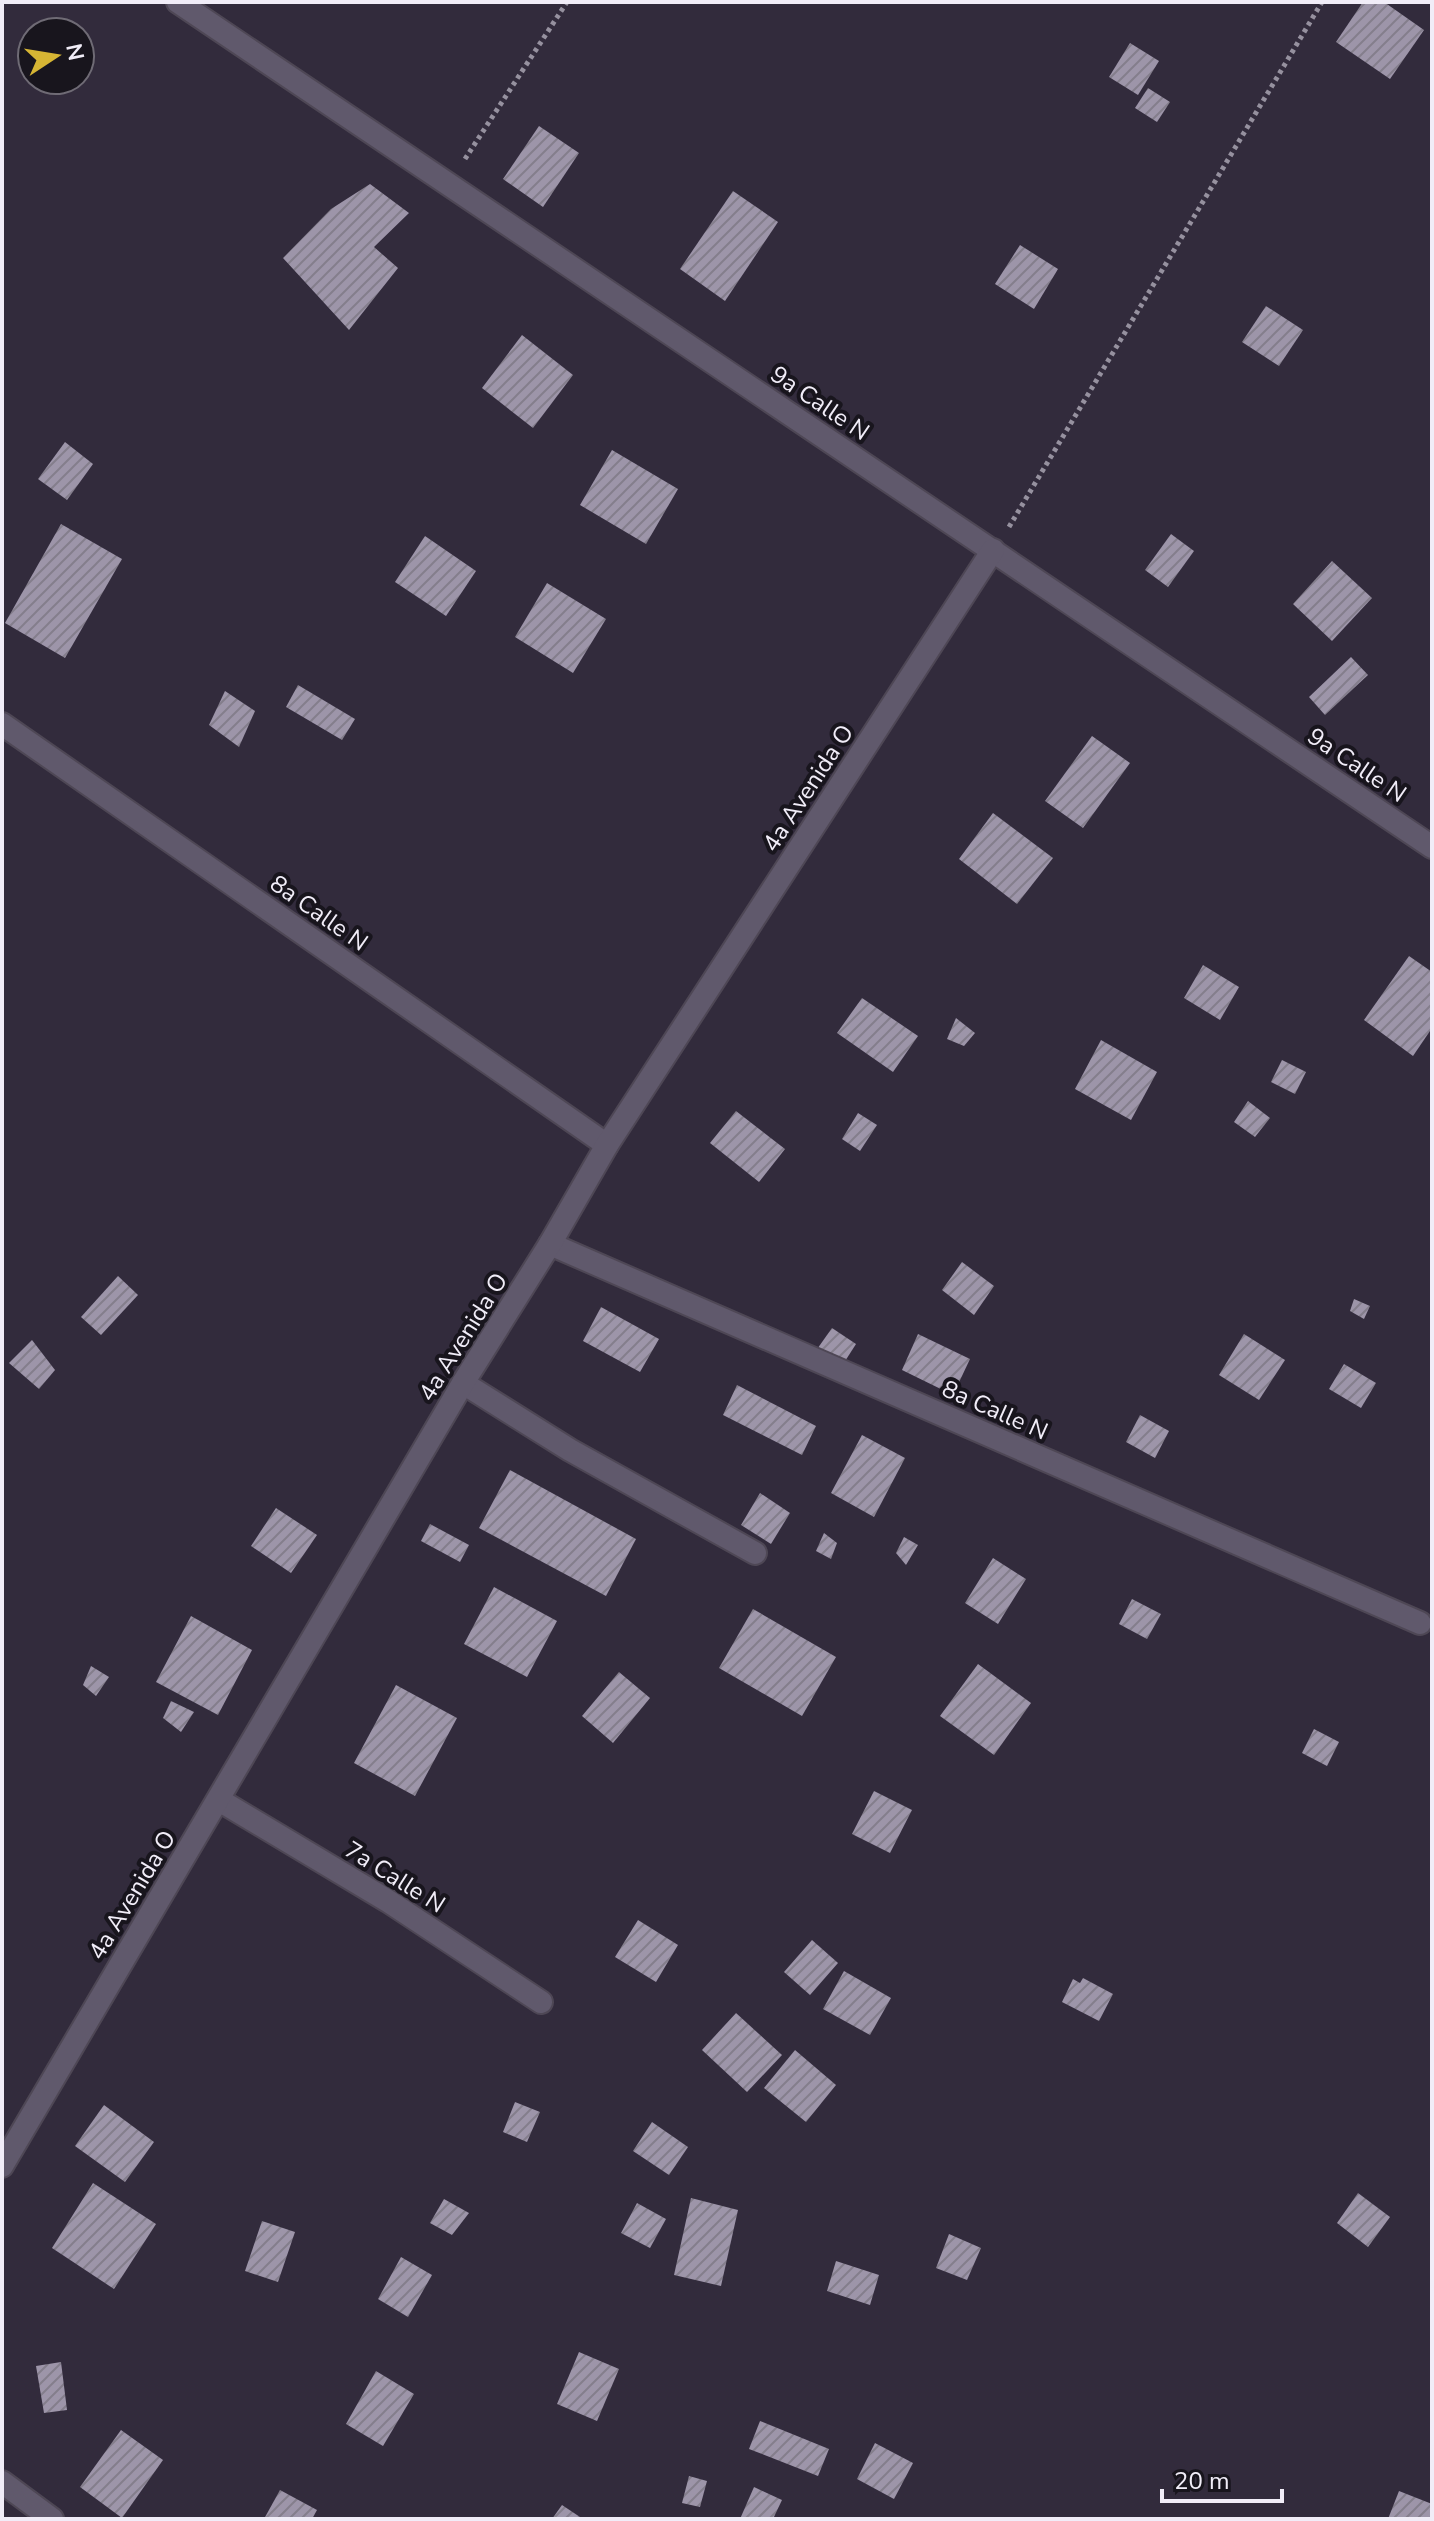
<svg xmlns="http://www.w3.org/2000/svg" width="1434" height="2521" viewBox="0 0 1434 2521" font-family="'Nunito Sans',sans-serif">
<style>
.building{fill:url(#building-hatch)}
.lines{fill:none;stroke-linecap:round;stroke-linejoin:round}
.minor-casing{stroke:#4e4755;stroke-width:26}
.path{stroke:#96919f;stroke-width:5;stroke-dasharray:4 4;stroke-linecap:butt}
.minor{stroke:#60596c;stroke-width:22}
.labels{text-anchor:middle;stroke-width:8;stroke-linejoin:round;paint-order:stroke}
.street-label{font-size:24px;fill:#f1edf8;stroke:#18151d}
</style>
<defs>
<pattern id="building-hatch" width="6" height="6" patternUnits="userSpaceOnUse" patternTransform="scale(2)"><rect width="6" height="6" fill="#9d95a9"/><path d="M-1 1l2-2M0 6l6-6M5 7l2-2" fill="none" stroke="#847e8c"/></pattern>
</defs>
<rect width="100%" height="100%" fill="#322b3c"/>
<g class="building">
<path d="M1363 2H1384L1424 30 1390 79 1336 42Z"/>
<path d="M1130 43 1159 61 1138 95 1109 77Z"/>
<path d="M1148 88 1170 102 1157 122 1135 108Z"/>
<path d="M539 126 579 153 543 207 503 179Z"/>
<path d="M370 184 409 213 374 247 398 268 349 330 283 258 331 209Z"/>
<path d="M733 191 778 222 725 301 680 269Z"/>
<path d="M1020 245 1058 269 1034 309 995 284Z"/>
<path d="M1266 306 1303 330 1279 366 1242 342Z"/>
<path d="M522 335 573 375 533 428 482 388Z"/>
<path d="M65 442 93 464 67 500 38 479Z"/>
<path d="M612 450 678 489 646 544 580 505Z"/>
<path d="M61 524 122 559 65 658 5 623Z"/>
<path d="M1171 534 1194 551 1168 587 1145 570Z"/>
<path d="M425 536 476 571 446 616 395 582Z"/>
<path d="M1332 561 1372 598 1332 641 1293 604Z"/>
<path d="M547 583 606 619 573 673 515 637Z"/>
<path d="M1351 657 1368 675 1325 715 1309 697Z"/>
<path d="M298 685 355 719 342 740 286 707Z"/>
<path d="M225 691 255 711 239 747 209 725Z"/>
<path d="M1092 736 1130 763 1083 828 1045 801Z"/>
<path d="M993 813 1053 858 1017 904 959 859Z"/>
<path d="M1409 956 1432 972V1028L1413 1056 1364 1020Z"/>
<path d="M1203 965 1239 987 1220 1020 1184 998Z"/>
<path d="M862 998 918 1036 893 1072 837 1033Z"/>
<path d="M956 1018 975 1033 964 1046 947 1039Z"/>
<path d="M1101 1040 1157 1072 1131 1120 1075 1089Z"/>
<path d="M1282 1060 1306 1072 1295 1094 1271 1082Z"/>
<path d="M1248 1101 1270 1118 1255 1137 1234 1122Z"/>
<path d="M736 1111 785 1149 759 1182 710 1143Z"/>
<path d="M858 1113 877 1125 860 1151 842 1139Z"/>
<path d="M962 1262 994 1286 974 1315 942 1290Z"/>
<path d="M118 1276 138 1295 101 1335 81 1317Z"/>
<path d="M1354 1299 1370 1306 1364 1319 1350 1311Z"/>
<path d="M601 1307 659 1339 640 1372 583 1341Z"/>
<path d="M832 1328 856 1344 840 1369 815 1352Z"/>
<path d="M918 1334 970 1359 953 1395 902 1370Z"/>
<path d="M1244 1334 1285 1360 1259 1400 1219 1375Z"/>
<path d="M32 1340 55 1370 39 1389 9 1363Z"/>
<path d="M1344 1364 1376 1383 1361 1408 1329 1389Z"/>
<path d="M737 1385 816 1426 802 1455 723 1415Z"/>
<path d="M1140 1415 1169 1431 1155 1458 1126 1442Z"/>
<path d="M862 1435 905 1458 874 1517 831 1493Z"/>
<path d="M510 1470 636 1539 606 1596 479 1528Z"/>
<path d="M760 1493 790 1513 771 1544 741 1525Z"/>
<path d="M276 1508 317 1535 291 1573 251 1546Z"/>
<path d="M430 1524 469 1545 460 1562 421 1541Z"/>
<path d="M824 1533 837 1543 831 1559 816 1551Z"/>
<path d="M904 1537 918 1545 906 1565 896 1553Z"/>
<path d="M993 1558 1026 1579 998 1624 965 1603Z"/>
<path d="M494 1587 557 1621 527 1677 464 1644Z"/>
<path d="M1132 1599 1161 1614 1147 1639 1119 1624Z"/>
<path d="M753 1609 836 1657 802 1716 719 1668Z"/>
<path d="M191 1616 252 1650 218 1715 156 1682Z"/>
<path d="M978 1664 1031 1703 994 1755 940 1716Z"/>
<path d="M91 1666 109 1677 96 1696 83 1685Z"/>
<path d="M619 1672 650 1698 613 1743 582 1716Z"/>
<path d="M396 1685 457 1718 415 1796 354 1763Z"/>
<path d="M171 1701 194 1712 181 1732 163 1718Z"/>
<path d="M1314 1729 1339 1742 1327 1766 1302 1753Z"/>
<path d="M874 1791 912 1810 890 1853 852 1834Z"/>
<path d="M638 1920 678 1945 656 1982 615 1957Z"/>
<path d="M812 1940 838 1963 810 1995 784 1972Z"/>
<path d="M844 1971 891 1998 870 2035 823 2009Z"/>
<path d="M1083 1978 1113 1994 1099 2021 1062 2002 1073 1979 1080 1983Z"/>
<path d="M736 2013 782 2055 747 2092 702 2050Z"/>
<path d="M795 2050 836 2085 806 2122 764 2088Z"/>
<path d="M515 2102 540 2112 527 2142 503 2132Z"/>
<path d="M104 2105 154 2142 125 2182 75 2146Z"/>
<path d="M652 2122 688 2147 669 2175 633 2151Z"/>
<path d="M93 2183 156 2224 114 2289 52 2248Z"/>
<path d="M1358 2193 1390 2217 1368 2247 1337 2223Z"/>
<path d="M691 2198 738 2210 721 2286 674 2275Z"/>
<path d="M444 2199 469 2213 452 2235 430 2223Z"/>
<path d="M637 2203 666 2219 650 2248 621 2233Z"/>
<path d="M262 2221 295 2232 278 2282 245 2271Z"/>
<path d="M949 2234 981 2248 967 2280 936 2268Z"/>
<path d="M401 2257 432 2275 408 2317 378 2299Z"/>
<path d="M836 2261 879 2275 870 2305 827 2291Z"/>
<path d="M579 2352 619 2369 597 2421 557 2404Z"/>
<path d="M61 2362 67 2410 44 2413 36 2366Z"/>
<path d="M376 2371 414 2394 383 2446 346 2424Z"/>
<path d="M760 2421 829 2449 818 2476 749 2449Z"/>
<path d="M121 2430 163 2460 122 2518 80 2487Z"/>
<path d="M875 2443 913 2463 894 2499 857 2479Z"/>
<path d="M689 2476 707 2481 700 2507 682 2503Z"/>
<path d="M754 2487 782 2500 773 2519H740Z"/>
<path d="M280 2490 317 2510 312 2519H264Z"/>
<path d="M1399 2491 1432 2504V2519H1388Z"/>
<path d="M562 2505 583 2519H552Z"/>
</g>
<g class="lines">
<defs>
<g id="minor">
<path d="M178 2 1432 847"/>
<path d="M2 724 607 1145"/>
<path d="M550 1244 1420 1623"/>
<path d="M463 1383 570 1450 755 1553"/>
<path d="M219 1800 388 1901 541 2002"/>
<path d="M2 2166 463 1383 550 1244 607 1145 993 550"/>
<path d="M2 2482 52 2519"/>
</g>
</defs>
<use href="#minor" class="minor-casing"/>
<g class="path">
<path d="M465 159 567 2"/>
<path d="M1009 527 1322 2"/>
</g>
<use href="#minor" class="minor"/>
</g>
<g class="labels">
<g class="street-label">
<text transform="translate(820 403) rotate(34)" y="8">9a Calle N</text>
<text transform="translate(1357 765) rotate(34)" y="8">9a Calle N</text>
<text transform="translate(808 788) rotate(-57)" y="8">4a Avenida O</text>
<text transform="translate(319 913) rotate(35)" y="8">8a Calle N</text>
<text transform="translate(463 1337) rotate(-58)" y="8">4a Avenida O</text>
<text transform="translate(995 1410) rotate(24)" y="8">8a Calle N</text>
<text transform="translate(395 1877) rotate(32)" y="8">7a Calle N</text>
<text transform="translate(132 1895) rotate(-59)" y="8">4a Avenida O</text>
</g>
</g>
<rect width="1434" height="2521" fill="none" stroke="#f1edf8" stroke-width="8"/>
<g transform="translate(56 56) rotate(78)"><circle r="38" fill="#18151d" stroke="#6f6b75" stroke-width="2"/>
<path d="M0-6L14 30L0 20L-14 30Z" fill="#d6b534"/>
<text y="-12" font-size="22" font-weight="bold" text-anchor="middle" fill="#f1edf8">N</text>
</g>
<path d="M1162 2489v12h120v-12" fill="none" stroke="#f1edf8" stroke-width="4"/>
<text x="1174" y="2489" font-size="24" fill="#f1edf8" stroke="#18151d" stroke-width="6" paint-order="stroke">20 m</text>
</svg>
